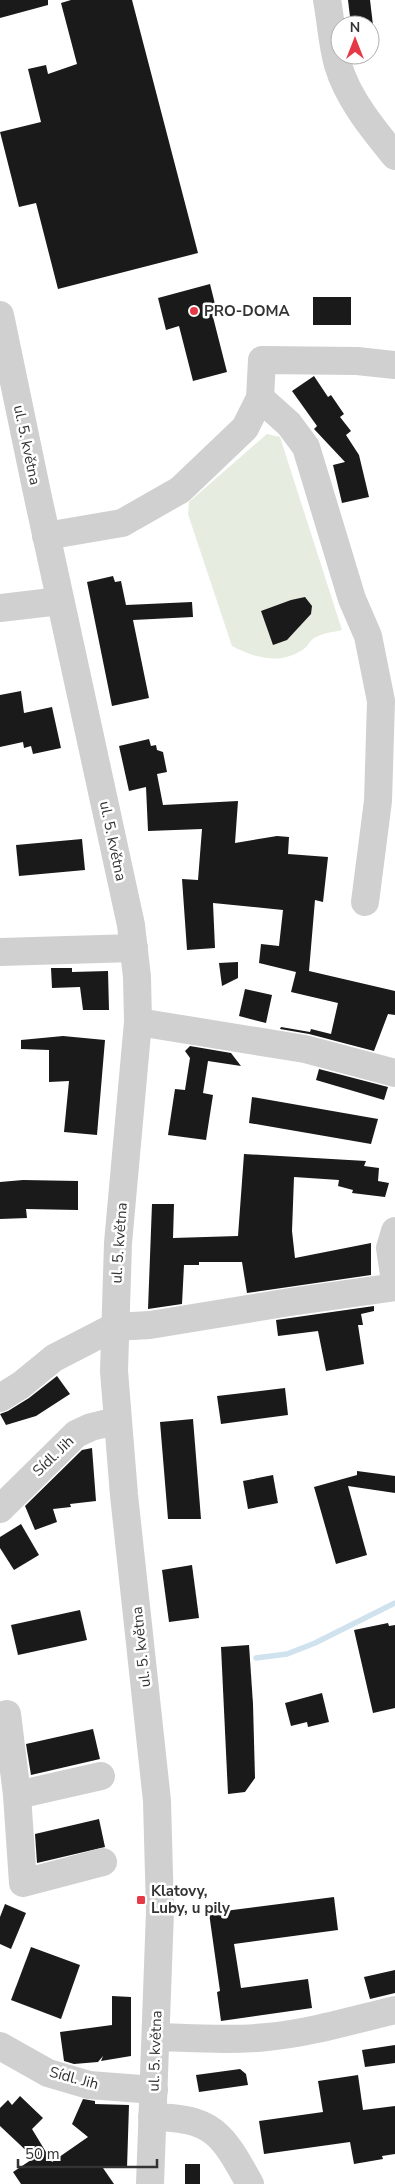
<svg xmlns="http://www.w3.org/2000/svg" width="395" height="2184" viewBox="0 0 395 2184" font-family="'Nunito Sans',sans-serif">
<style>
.green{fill:#e6ecdf}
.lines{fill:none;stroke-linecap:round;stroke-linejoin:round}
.stream{stroke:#cfe2ee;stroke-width:5.5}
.building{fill:#1a1a1a}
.minor{stroke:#d0d0d0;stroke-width:28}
.poi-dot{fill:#e63946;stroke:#fff;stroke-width:2}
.labels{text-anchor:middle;stroke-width:5;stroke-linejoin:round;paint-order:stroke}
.poi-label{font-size:15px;font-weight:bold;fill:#333;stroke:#fff;text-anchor:start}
.street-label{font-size:15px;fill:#333;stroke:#fff}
</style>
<rect width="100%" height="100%" fill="#fff"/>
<path class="green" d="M267 434 280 437 342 630C334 632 323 633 316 637 311 639 309 644 305 648 281 666 255 658 232 646L188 514 189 502Z"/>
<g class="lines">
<path class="stream" d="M256 1658 287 1654 315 1643 395 1603"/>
</g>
<g class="building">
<path d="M0 0H48V5L0 18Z"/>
<path d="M71 0H132L198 253 58 289 36 203 19 207 0 132 41 122 28 69 46 65 48 74 77 64 61 3Z"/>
<path d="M348 0H370L373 25H351Z"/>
<path d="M210 284 218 316 213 317 227 372 193 381 179 326 166 330 158 298Z"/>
<rect x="313" y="297" width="38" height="28"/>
<path d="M314 376 328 397 331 395 344 414 340 417 351 431 346 435 359 455 369 497 342 503 333 465 345 462 314 429 317 426 292 391Z"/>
<path d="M113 576 115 582 121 581 126 605 192 602 193 617 133 620 149 698 112 706 87 582Z"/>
<path d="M305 597 312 606 311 614 287 640 273 645 261 611 291 600Z"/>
<path d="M21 691 24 713 52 707 61 748 33 754 31 746 24 748 23 742 0 747V695Z"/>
<path d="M149 739 151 746 156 745 157 750 163 752 167 772 157 774 163 805 238 801 235 843 277 836 289 837 288 854 328 857 323 902 315 900 309 971 395 991V1015L388 1014 374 1051 309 1034 280 1029 281 1027 310 1032 311 1029 331 1034 338 1003 291 992 296 972 259 963 261 944 279 946 283 910 213 903 215 948 187 950 182 879 198 880 202 829 148 831 146 787 129 791 119 746Z"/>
<path d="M82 839 85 870 19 876 16 845Z"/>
<path d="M238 962V978L222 986 219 963Z"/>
<path d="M51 968H72V972L108 971 109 1010H83L80 987 52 988Z"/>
<path d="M245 989 272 995 266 1023 239 1016Z"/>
<path d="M63 1036 105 1040 97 1135 64 1132 69 1081 49 1082V1050L21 1049V1040Z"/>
<path d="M190 1046 231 1053 241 1066 208 1061 203 1093 213 1095 206 1140 168 1135 175 1089 185 1090 190 1058 185 1051Z"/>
<path d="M319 1069 388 1087 384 1100 316 1080Z"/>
<path d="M252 1097 378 1119 371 1144 249 1123Z"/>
<path d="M244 1154 366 1161 364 1166 379 1168 378 1181 389 1183 385 1197 352 1193 353 1190 338 1186 339 1180 294 1177 292 1231 295 1258 371 1243V1275L247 1293 242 1262H199V1265H184L182 1304 148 1309 152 1204H174L173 1238 238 1236Z"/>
<path d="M23 1180 78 1181V1210L26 1209 27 1218 0 1219V1182Z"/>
<path d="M374 1306V1311L361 1314 363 1325H358L364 1364 326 1371 318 1331 278 1336 276 1320Z"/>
<path d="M57 1376 70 1394 36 1416 6 1425 0 1414 8 1411 29 1398Z"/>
<path d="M285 1388 288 1415 221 1424 217 1396Z"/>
<path d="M193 1419 201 1519H168L160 1422Z"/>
<path d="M92 1448 96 1501 70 1504 71 1507 53 1509 57 1522 35 1530 25 1506 82 1450Z"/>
<path d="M357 1471 395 1476V1493L348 1486 367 1555 336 1564 314 1487 357 1475Z"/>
<path d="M273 1475 278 1503 248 1509 243 1481Z"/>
<path d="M21 1524 39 1555 14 1570 0 1548V1537Z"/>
<path d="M192 1565 199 1618 169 1622 162 1570Z"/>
<path d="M80 1610 87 1640 18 1655 11 1625Z"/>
<path d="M388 1623 389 1626 395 1625V1708L373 1713 354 1630Z"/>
<path d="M249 1645 253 1704 255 1778 245 1792 228 1794 221 1647Z"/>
<path d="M322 1693 329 1722 308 1727 307 1722 291 1726 285 1703Z"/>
<path d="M93 1729 100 1759 31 1775 26 1744Z"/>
<path d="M99 1819 105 1847 37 1863 35 1834Z"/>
<path d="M334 1897 338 1930 234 1944 241 1988 308 1979 312 2008 221 2021 217 1992 220 1991 209 1913Z"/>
<path d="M5 1904 26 1913 11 1949 0 1944V1917Z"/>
<path d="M31 1947 80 1965 61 2019 11 2000Z"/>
<path d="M395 1970V1993L370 1999 364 1977Z"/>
<path d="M112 1996 131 1997V2056L101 2061 103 2056 98 2062 74 2064 64 2061 60 2032 112 2025Z"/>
<path d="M395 2045V2063L365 2067 362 2050Z"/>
<path d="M240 2069 246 2074 248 2085 199 2092 196 2075Z"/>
<path d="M358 2075 363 2110 395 2106V2154L382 2156 383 2159 354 2164 350 2142 264 2154 259 2121 323 2112 318 2081Z"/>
<path d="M20 2096 43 2118 32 2129 52 2162 88 2137 72 2124 83 2099 95 2101V2104L129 2105 127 2168H103L114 2184H21L13 2172 34 2158 0 2126V2108L8 2100 12 2105Z"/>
<rect x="185" y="2164" width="15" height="20"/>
</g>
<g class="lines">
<g class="minor">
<path d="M327 0C331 21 332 44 338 65 348 99 373 129 395 156"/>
<path d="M0 315 36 488 131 925 137 977 138 1022 118 1243 114 1371 124 1495 157 1801 160 1911 150 2184"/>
<path d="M260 398 289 424 306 447 352 599 368 636 381 701 378 801 365 902"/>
<path d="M46 536 122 523 180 490 245 428 260 398 262 360 357 361 395 365"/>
<path d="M0 608 60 601"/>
<path d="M0 952 134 948"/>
<path d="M138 1022 305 1049 395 1073"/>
<path d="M395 1231 390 1248 395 1281"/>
<path d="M0 1398 21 1385 54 1358 114 1327 150 1325 290 1302 395 1287"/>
<path d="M0 1509 76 1434 91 1427 116 1421"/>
<path d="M0 1716 7 1714 17 1795 23 1883 103 1862"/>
<path d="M17 1795 101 1776"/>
<path d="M156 2037C193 2038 230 2041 267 2037 310 2033 353 2020 395 2010"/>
<path d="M0 2046 48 2073 89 2085 154 2090"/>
<path d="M152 2117C213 2118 222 2133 250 2184"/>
</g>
</g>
<g class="poi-dot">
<circle cx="194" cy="311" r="5"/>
<rect x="136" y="1895" width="10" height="10" rx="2.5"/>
</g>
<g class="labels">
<g class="poi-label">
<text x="204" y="316">PRO-DOMA</text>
<text x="151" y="1896">Klatovy,<tspan x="151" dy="17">Luby, u pily</tspan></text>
</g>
<g class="street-label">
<text transform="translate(27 445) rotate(78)" y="5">ul. 5. května</text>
<text transform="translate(113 841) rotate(78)" y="5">ul. 5. května</text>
<text transform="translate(119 1243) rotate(-86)" y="5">ul. 5. května</text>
<text transform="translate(53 1456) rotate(-44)" y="5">Sídl. Jih</text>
<text transform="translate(141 1647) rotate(-96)" y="5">ul. 5. května</text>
<text transform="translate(155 2051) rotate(-88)" y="5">ul. 5. května</text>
<text transform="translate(74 2078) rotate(15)" y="5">Sídl. Jih</text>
</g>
</g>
<g transform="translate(355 40)"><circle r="24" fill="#ffffff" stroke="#adadad"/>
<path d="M0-4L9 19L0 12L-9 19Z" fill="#e63946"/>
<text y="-8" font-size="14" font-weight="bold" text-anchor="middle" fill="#333333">N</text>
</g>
<path d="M18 2159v8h139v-8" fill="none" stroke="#333333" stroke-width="2.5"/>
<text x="25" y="2159" font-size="15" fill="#333333" stroke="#ffffff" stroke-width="4" paint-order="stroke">50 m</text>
</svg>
